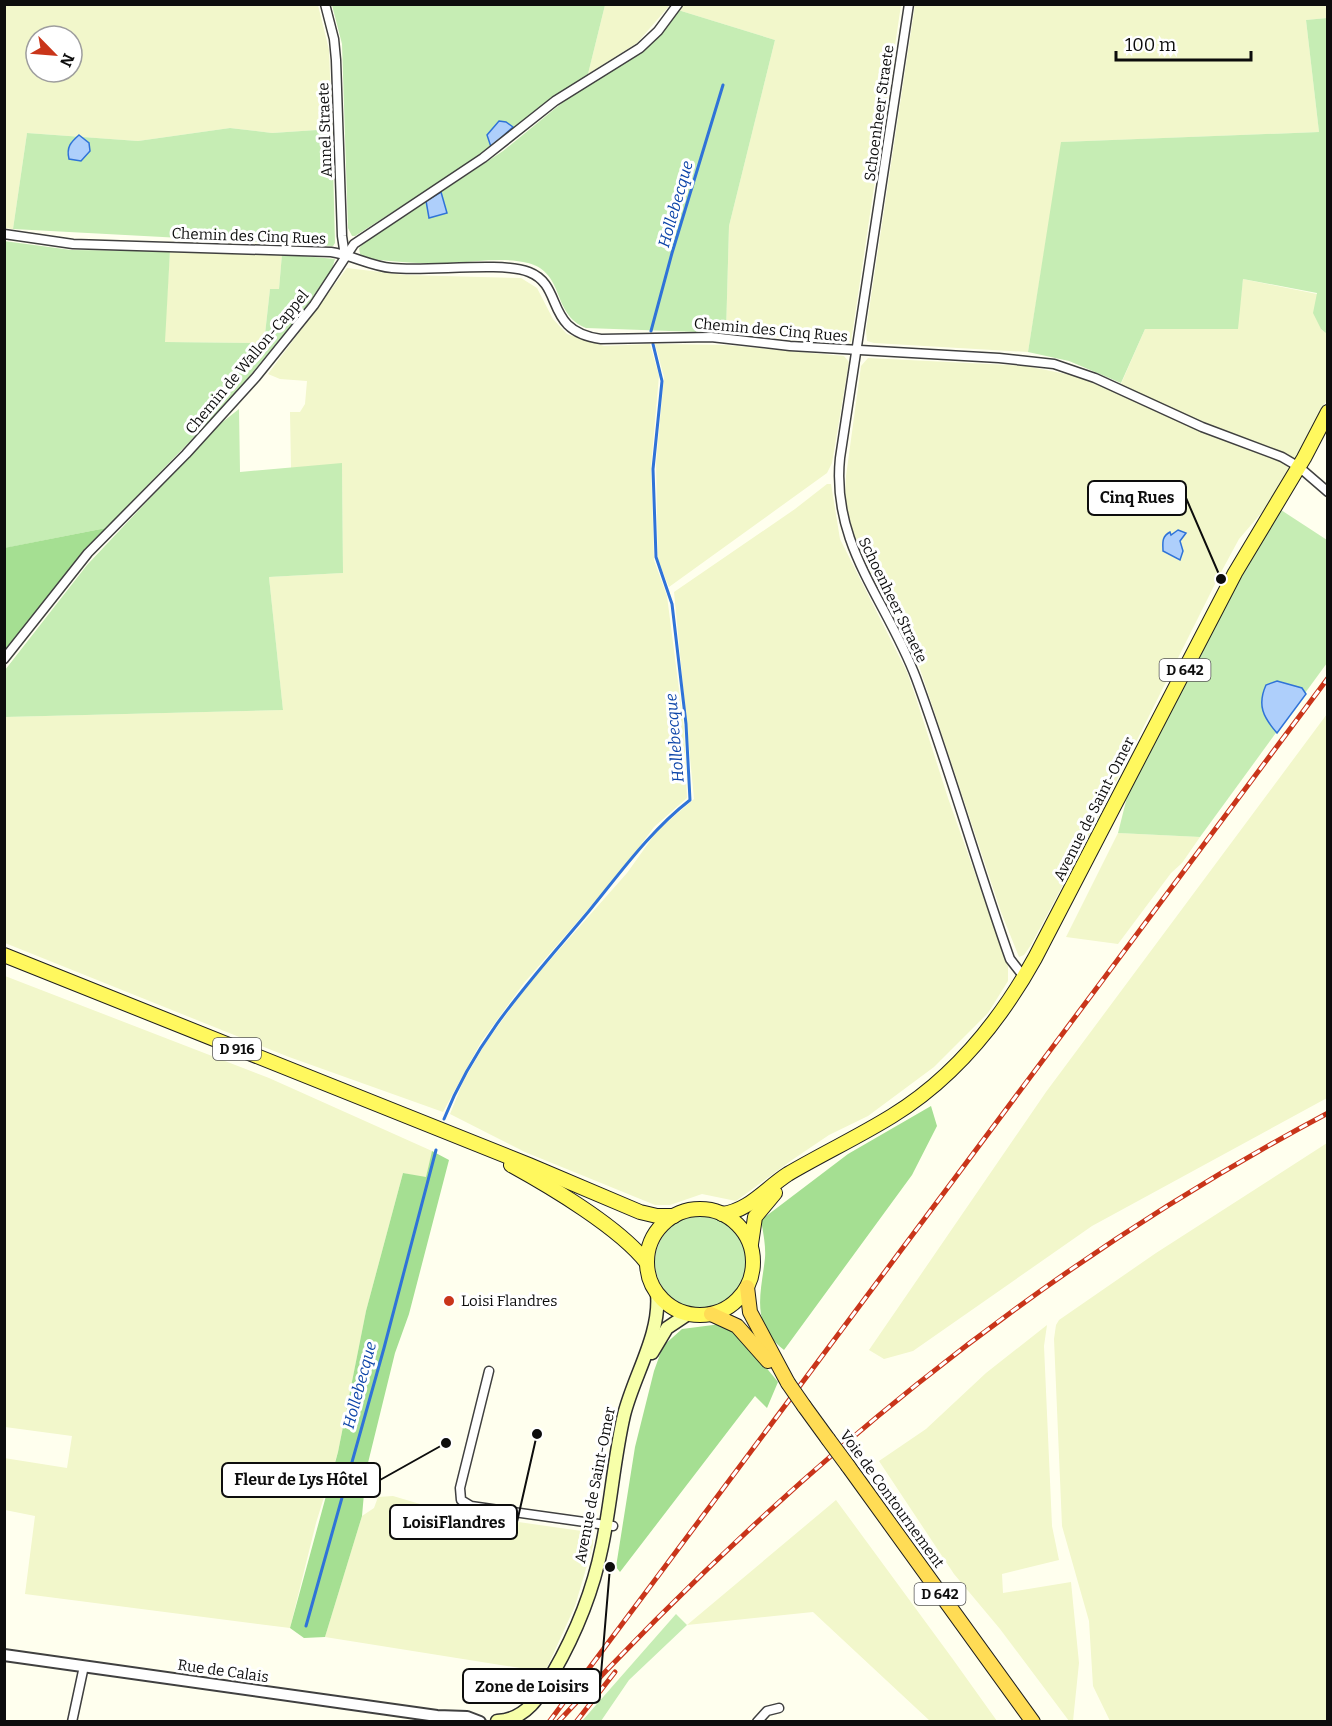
<svg xmlns="http://www.w3.org/2000/svg" width="1332" height="1726" viewBox="0 0 1332 1726" font-family="Bitter,serif">
<style>
.farmland{fill:#f2f7cb;fill-rule:evenodd}
.green{fill:#c6edb4}
.forest{fill:#a5df92}
.water{fill:#aecffb;stroke:#2f73d8;stroke-width:1.5}
.lines{fill:none;stroke-linecap:round;stroke-linejoin:round}
.stream{stroke:#2f73d8;stroke-width:3}
.minor-casing{stroke:#404040;stroke-width:11}
.tertiary-casing{stroke:#404040;stroke-width:14}
.secondary-casing{stroke:#2f2f2f;stroke-width:15}
.primary-casing{stroke:#1e1e1e;stroke-width:16}
.trunk-casing{stroke:#1e1e1e;stroke-width:16}
.minor{stroke:#fff;stroke-width:8}
.tertiary{stroke:#fff;stroke-width:10}
.secondary{stroke:#f7ffa9;stroke-width:12}
.primary{stroke:#fff85e;stroke-width:14}
.trunk{stroke:#ffdc55;stroke-width:14}
.rail-casing{stroke:#c9351a;stroke-width:5}
.rail{stroke:#fff;stroke-width:3;stroke-dasharray:9;stroke-linecap:butt}
.trunk-bridge-casing{stroke:#1e1e1e;stroke-width:16;stroke-linecap:butt}
.trunk-bridge{stroke:#ffdc55;stroke-width:14}
.poi-dot{fill:#c9351a;stroke:#fff;stroke-width:2}
.labels{text-anchor:middle;stroke-width:6;stroke-linejoin:round;paint-order:stroke}
.shield{fill:#fff;stroke:#565656;stroke-width:1.5}
.shield-label{font-size:14px;font-weight:bold;fill:#0d0d0d}
.street-label{font-size:15px;fill:#0d0d0d;stroke:#fff}
.poi-label{font-size:15px;fill:#0d0d0d;stroke:#fff;text-anchor:start}
.water-label{font-size:16px;font-style:italic;fill:#0d45a9;stroke:#fff}
.leader{fill:none;stroke:#0d0d0d;stroke-width:2}
.callout-dot{fill:#0d0d0d;stroke:#fff;stroke-width:2}
.callout{fill:#fff;stroke:#0d0d0d;stroke-width:2}
.callout-label{font-size:16px;text-anchor:middle;font-weight:bold;fill:#0d0d0d}
</style>
<rect width="100%" height="100%" fill="#ffe"/>
<g class="farmland">
<path d="M681 4 901 5 851 342 726 333 729 226 775 40 678 10Z"/>
<path d="M4 5H318L329 50 332 129 272 133 230 128 138 141 27 133 13 229 5 228ZM36 36H72V72H36Z"/>
<path d="M605 5H670L637 43 588 74Z"/>
<path d="M915 5H1327V18L1306 20 1319 132 1062 142 1028 352 874 343 867 341 866 330Z"/>
<path d="M170 251 282 254 279 289H270L264 343 164 342Z"/>
<path d="M347 268 405 275 521 278 537 288 553 319 567 334 604 346 650 344 659 376 651 467 654 560 667 596 684 728 687 798 654 827 623 869 524 983 481 1042 443 1112 289 1057 5 943V717L283 710 269 577 343 573 342 464 291 468 290 412H300L305 404 307 381 280 379 268 374Z"/>
<path d="M1243 279 1317 294 1321 329 1327 334V399L1307 440 1270 503 1239 539 1219 576 1085 844 1031 945 1024 955 1019 957 1001 912 917 660 866 563 853 534 845 498 846 476 861 366 868 358 1026 366 1076 376 1117 393 1145 329H1237Z"/>
<path d="M655 344 725 345 844 356 849 362 832 463 827 473 669 587 658 560 656 463 664 377Z"/>
<path d="M827 484H831L840 539 907 672 915 695 948 798 1008 966V981L988 1013 934 1067 868 1116 829 1135 792 1160 736 1201 702 1194 670 1205H655L525 1152 450 1114 463 1082 485 1044 527 986 627 873 657 831 694 799 674 592 795 509Z"/>
<path d="M1327 714V1098L1092 1226 913 1351 884 1359 869 1350 1046 1092Z"/>
<path d="M1118 833 1200 837 1182 863 1171 873 1118 944 1066 937Z"/>
<path d="M5 976 269 1078 432 1151 426 1178 403 1173 366 1311 338 1452 316 1523 290 1628 25 1594 35 1516 5 1510 4 1458 67 1468 72 1436 5 1427Z"/>
<path d="M1327 1143V1721H1110L1093 1686 1089 1621 1062 1526 1054 1339 1056 1325 1059 1320 1156 1253Z"/>
<path d="M1047 1325 1044 1346 1052 1526 1059 1560 1002 1574 1003 1593 1071 1582 1079 1663 1073 1721H1069L1000 1629 954 1574 879 1461 926 1429 986 1373Z"/>
<path d="M393 1496 447 1512 582 1531 593 1536V1545L575 1606 545 1672 325 1637 362 1516 374 1508 378 1497Z"/>
<path d="M836 1500 952 1658 997 1721H930L813 1612 687 1625Z"/>
</g>
<g class="green">
<path d="M332 5H605L588 74 538 108 488 151 355 236H352L348 228 342 44Z"/>
<path d="M678 10 775 40 729 226 726 333 586 328C551 314 566 273 528 263 504 257 476 262 451 263 431 264 411 263 391 261 381 260 369 260 360 254L359 248 364 243 503 151 568 98 640 54 663 30Z"/>
<path d="M1327 18V334L1321 329 1313 313 1317 293 1243 279 1238 329H1145L1121 383 1069 361 1028 352 1061 142 1319 132 1306 20Z"/>
<path d="M230 128 272 133 332 129 335 243 333 246 13 229 27 133 138 141Z"/>
<path d="M4 241 71 250 170 251 165 342 264 343 270 289H279L282 254 335 259 332 269 303 311 230 400 106 528 5 548Z"/>
<path d="M239 409 240 472 342 463 343 573 269 577 283 710 5 717V670L87 565 220 424Z"/>
<path d="M1281 510 1327 540V663L1200 837 1118 833 1129 789 1209 635 1252 557Z"/>
<circle cx="701" cy="1262" r="46"/>
<path d="M676 1614 687 1625 629 1680 601 1721H582Z"/>
</g>
<g class="forest">
<path d="M106 528 4 656V548Z"/>
<path d="M931 1106 937 1126 912 1175 784 1350C750 1324 761 1294 765 1258 766 1246 763 1232 761 1220L848 1154Z"/>
<path d="M432 1151 449 1160 409 1314 395 1353 366 1471 362 1516 325 1637 304 1638 290 1628 338 1452 366 1311 403 1173 426 1177Z"/>
<path d="M721 1324 738 1333 778 1382 767 1408 755 1396 620 1572 616 1567 635 1447 654 1371 663 1346 682 1329Z"/>
</g>
<g class="water">
<path d="M499 121 506 122 513 127 491 147 487 135Z"/>
<path d="M79 135 89 143 90 151 81 161 69 159C66 147 71 142 79 135Z"/>
<path d="M441 192 447 213 429 218 426 201Z"/>
<path d="M1178 530 1186 533 1180 541 1183 551 1180 560 1163 551C1163 543 1161 537 1170 532L1171 535Z"/>
<path d="M1277 681 1302 688 1306 694 1277 733C1263 717 1257 705 1266 685Z"/>
</g>
<g class="lines">
<g class="stream">
<path d="M651 331 672 253 723 85"/>
<path d="M444 1119C477 1036 533 978 589 911 621 872 650 831 690 800L686 724 672 604 656 557 653 469 662 381 653 344"/>
<path d="M306 1626 384 1348 436 1150"/>
</g>
<defs>
<g id="minor">
<path d="M325 4 334 39 336 60 342 236 345 256"/>
<path d="M909 4 840 458C831 545 887 601 916 678 950 770 977 866 1010 959L1024 977"/>
<path d="M4 234 73 244 331 252C352 255 370 266 392 268 428 272 500 261 529 272 565 286 543 331 601 339L711 337 790 346 999 358 1054 364 1095 378 1202 427 1282 457 1299 467 1328 492"/>
<path d="M4 659 88 553 186 454 256 377 314 305 354 244 483 158 555 101 640 48 658 31 678 4"/>
<path d="M489 1371 460 1488 461 1500 471 1506 613 1526"/>
<path d="M72 1722 84 1666"/>
<path d="M757 1722 767 1711 779 1708"/>
</g>
<path id="tertiary" d="M4 1655 437 1716 467 1717 480 1722"/>
<g id="secondary">
<path d="M652 1353 667 1328 688 1314"/>
<path d="M497 1721C526 1720 540 1696 553 1673 576 1633 593 1591 602 1546 611 1503 614 1458 624 1415 634 1375 661 1334 657 1293"/>
</g>
<g id="primary">
<path d="M4 955 529 1165 640 1212 657 1216H674"/>
<path d="M511 1165C551 1187 620 1228 647 1263"/>
<circle cx="700" cy="1262" r="53"/>
<path d="M722 1214C749 1211 766 1188 788 1174 822 1154 858 1137 892 1116 954 1078 1000 1021 1035 958L1235 573 1304 458 1328 412"/>
<path d="M751 1244 755 1217 775 1193"/>
</g>
<g id="trunk">
<path d="M747 1287 750 1312 788 1383"/>
<path d="M711 1314 737 1326 768 1361"/>
<path d="M804 1406 828 1439"/>
<path d="M848 1466 1033 1722"/>
</g>
</defs>
<use href="#minor" class="minor-casing"/>
<use href="#tertiary" class="tertiary-casing"/>
<use href="#secondary" class="secondary-casing"/>
<use href="#primary" class="primary-casing"/>
<use href="#trunk" class="trunk-casing"/>
<use href="#minor" class="minor"/>
<use href="#tertiary" class="tertiary"/>
<use href="#secondary" class="secondary"/>
<use href="#primary" class="primary"/>
<use href="#trunk" class="trunk"/>
<defs>
<g id="rail">
<path d="M549 1722 1328 678"/>
<path d="M558 1722C786 1475 1031 1271 1328 1113"/>
<path d="M576 1722 615 1672"/>
</g>
</defs>
<use href="#rail" class="rail-casing"/>
<use href="#rail" class="rail"/>
<defs>
<g id="trunk-bridge">
<path d="M788 1383 804 1406"/>
<path d="M828 1439 848 1466"/>
</g>
</defs>
<use href="#trunk-bridge" class="trunk-bridge-casing"/>
<use href="#trunk-bridge" class="trunk-bridge"/>
</g>
<circle class="poi-dot" cx="449" cy="1301" r="6"/>
<g class="labels">
<g class="shield">
<rect x="1159.5" y="659" width="51" height="22" rx="4.5"/>
<rect x="213" y="1038" width="48" height="22" rx="4.5"/>
<rect x="914.5" y="1583" width="51" height="22" rx="4.5"/>
</g>
<g class="shield-label">
<text x="1185" y="675">D 642</text>
<text x="237" y="1054">D 916</text>
<text x="940" y="1599">D 642</text>
</g>
<g class="street-label">
<text transform="translate(879 113) rotate(-82)" y="5">Schoenheer Straete</text>
<text transform="translate(325 130) rotate(-92)" y="5">Annel Straete</text>
<text transform="translate(249 236) rotate(2)" y="5">Chemin des Cinq Rues</text>
<text transform="translate(771 330) rotate(5)" y="5">Chemin des Cinq Rues</text>
<text transform="translate(247 362) rotate(-50)" y="5">Chemin de Wallon-Cappel</text>
<text transform="translate(893 600) rotate(64)" y="5">Schoenheer Straete</text>
<text transform="translate(1094 809) rotate(-63)" y="5">Avenue de Saint-Omer</text>
<text transform="translate(595 1485) rotate(-79)" y="5">Avenue de Saint-Omer</text>
<text transform="translate(892 1499) rotate(54)" y="5">Voie de Contournement</text>
<text transform="translate(223 1671) rotate(8)" y="5">Rue de Calais</text>
</g>
<g class="poi-label">
<text x="461" y="1306">Loisi Flandres</text>
</g>
<g class="water-label">
<text transform="translate(675 204) rotate(-74)" y="6">Hollebecque</text>
<text transform="translate(674 738) rotate(-95)" y="6">Hollebecque</text>
<text transform="translate(359 1385) rotate(-75)" y="6">Hollebecque</text>
</g>
</g>
<path class="leader" d="M1221 579L1186 498M446 1443L380 1480M537 1434L517 1522M610 1567L600 1686"/>
<g class="callout-dot">
<circle cx="1221" cy="579" r="6"/>
<circle cx="446" cy="1443" r="6"/>
<circle cx="537" cy="1434" r="6"/>
<circle cx="610" cy="1567" r="6"/>
</g>
<g class="callout">
<rect x="1088" y="481" width="98" height="34" rx="6"/>
<rect x="222" y="1463" width="158" height="34" rx="6"/>
<rect x="390" y="1505" width="127" height="34" rx="6"/>
<rect x="463" y="1669" width="137" height="34" rx="6"/>
</g>
<g class="callout-label">
<text x="1137" y="503">Cinq Rues</text>
<text x="301" y="1485">Fleur de Lys Hôtel</text>
<text x="454" y="1528">LoisiFlandres</text>
<text x="532" y="1692">Zone de Loisirs</text>
</g>
<rect width="1332" height="1726" fill="none" stroke="#0d0d0d" stroke-width="12"/>
<g transform="translate(54 54) rotate(115)"><circle r="28" fill="#ffffff" stroke="#9e9e9e" stroke-width="1.5"/>
<path d="M0-4.5L10 22L0 15L-10 22Z" fill="#c9351a"/>
<text y="-9" font-size="16" font-weight="bold" text-anchor="middle" fill="#0d0d0d">N</text>
</g>
<path d="M1116 51v9h135v-9" fill="none" stroke="#0d0d0d" stroke-width="3"/>
<text x="1125" y="51" font-size="18" fill="#0d0d0d" stroke="#ffffff" stroke-width="4.5" paint-order="stroke">100 m</text>
</svg>
